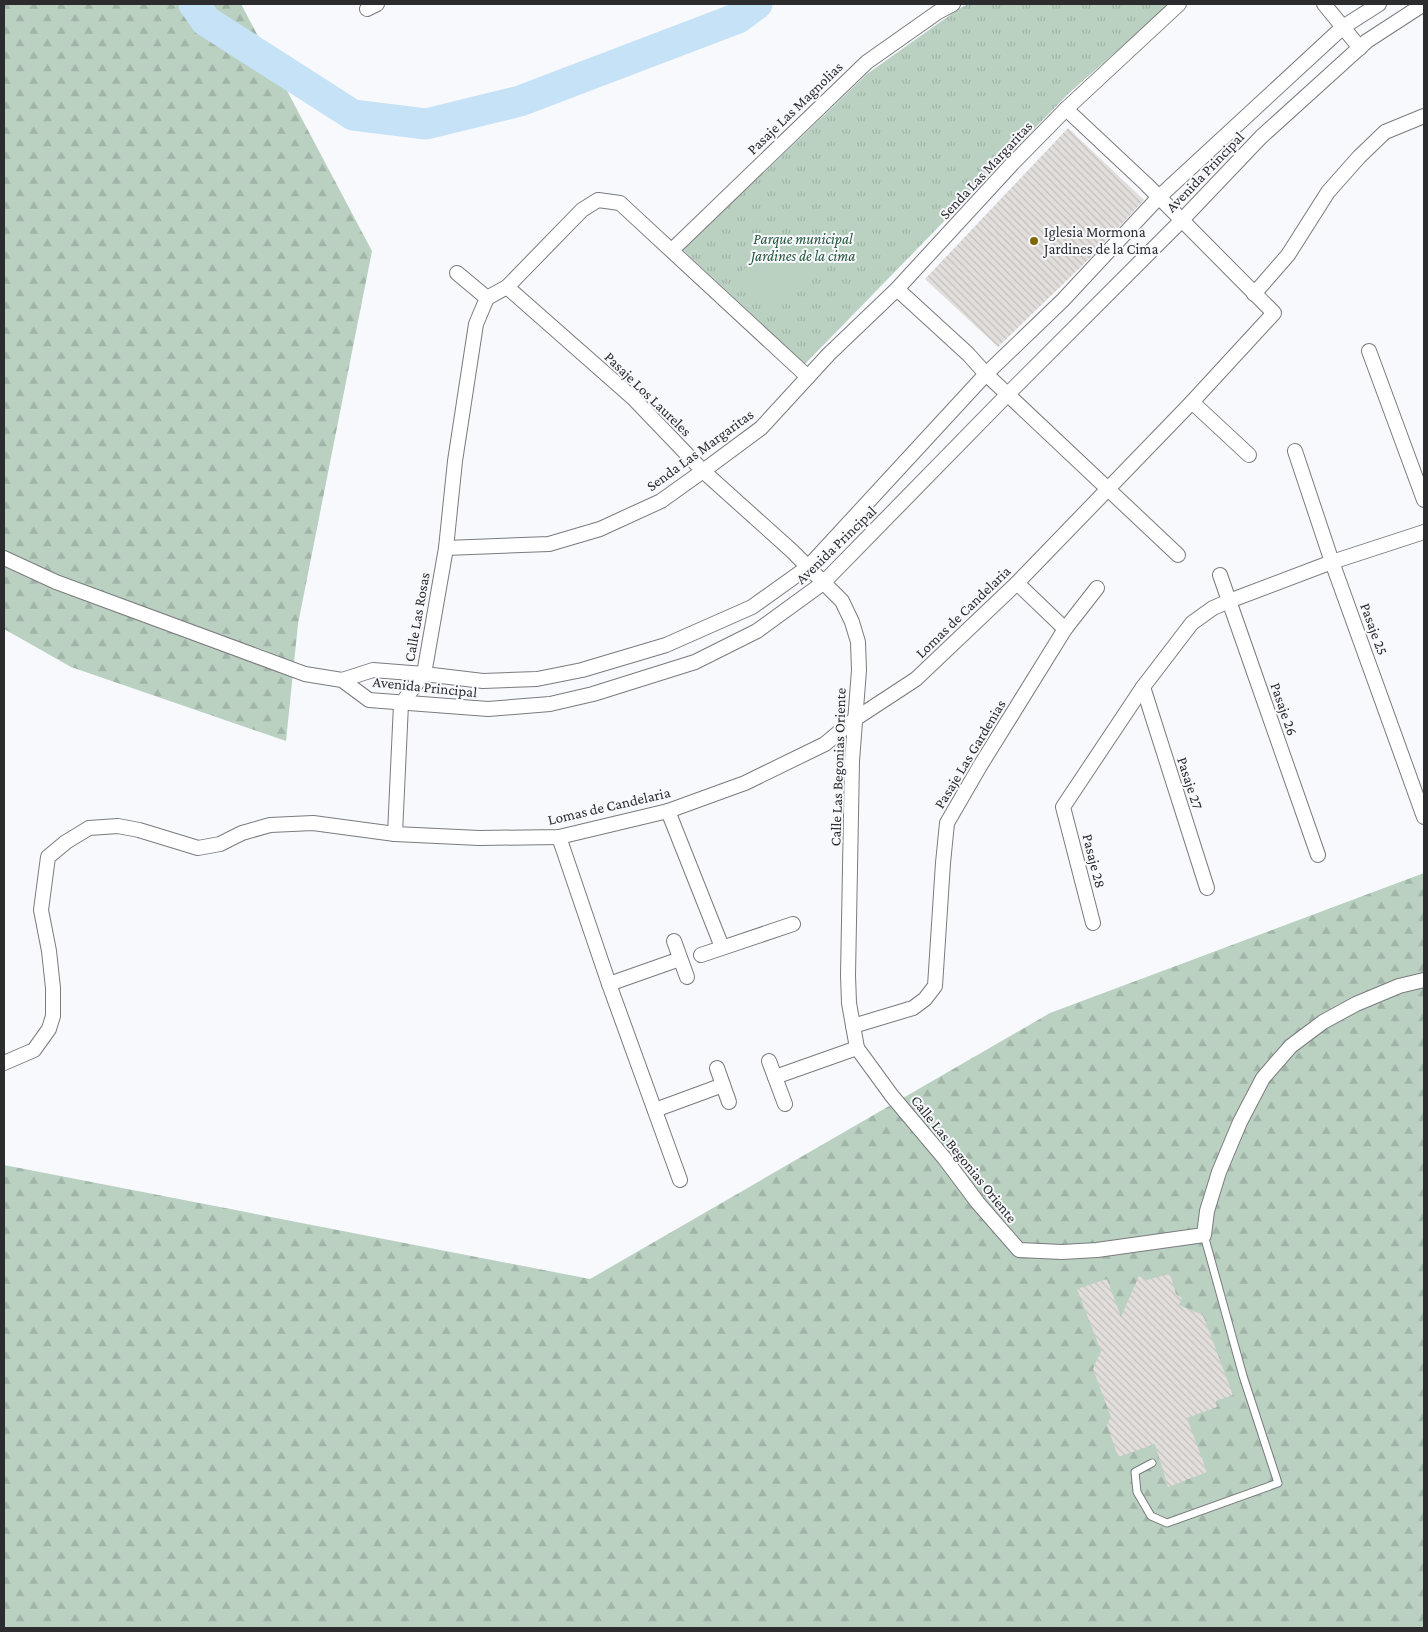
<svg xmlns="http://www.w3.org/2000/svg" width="1428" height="1632" viewBox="0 0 1428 1632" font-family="'Crimson Pro',serif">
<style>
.grass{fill:url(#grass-tufts)}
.forest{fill:url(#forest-firs)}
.pitch{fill:#bad1c2}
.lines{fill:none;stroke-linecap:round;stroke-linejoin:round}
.river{stroke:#c6e2f7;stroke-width:31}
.building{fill:url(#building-back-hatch)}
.lane-casing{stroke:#7a7b7e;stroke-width:9}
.street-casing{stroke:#7a7b7e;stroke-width:16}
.lane{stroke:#fff;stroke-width:7}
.street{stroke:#fff;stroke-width:14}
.poi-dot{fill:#7f6900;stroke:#f8f9fd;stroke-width:2}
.labels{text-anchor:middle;stroke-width:4;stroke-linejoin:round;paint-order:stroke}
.street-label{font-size:15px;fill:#2c2c2e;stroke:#f8f9fd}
.poi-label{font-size:15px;fill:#2c2c2e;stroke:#f8f9fd;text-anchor:start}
.park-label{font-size:15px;font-style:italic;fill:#24563b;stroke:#f8f9fd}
</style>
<defs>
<pattern id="grass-tufts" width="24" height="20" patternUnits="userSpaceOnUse" patternTransform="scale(1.25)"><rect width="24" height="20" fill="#bad1c2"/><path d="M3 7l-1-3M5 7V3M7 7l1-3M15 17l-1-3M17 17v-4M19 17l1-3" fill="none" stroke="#a0b4a7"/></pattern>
<pattern id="forest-firs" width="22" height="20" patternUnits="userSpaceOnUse" patternTransform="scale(1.25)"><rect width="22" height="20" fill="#bad1c2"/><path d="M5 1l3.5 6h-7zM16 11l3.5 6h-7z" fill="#a0b4a7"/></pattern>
<pattern id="building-back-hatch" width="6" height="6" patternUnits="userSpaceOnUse" patternTransform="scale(1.25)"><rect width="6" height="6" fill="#e2dedc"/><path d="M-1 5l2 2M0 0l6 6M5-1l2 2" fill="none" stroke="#c2bfbd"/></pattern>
</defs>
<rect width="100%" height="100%" fill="#f8f9fd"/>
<path class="grass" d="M968 4H1170L1068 94 805 364 683 250 867 74 957 10Z"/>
<g class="forest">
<path d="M4 4H241L372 251 298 624 286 741 71 667 4 629Z"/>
<path d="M1424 873V1628H4V1165L590 1279 1050 1013Z"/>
</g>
<path class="pitch" d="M779 230 812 266 772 312 737 277Z"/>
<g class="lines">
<path class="river" d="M194 4 206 21 353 115 426 124 520 101 738 18 757 4"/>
</g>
<g class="building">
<path d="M1068 128 1144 200 1090 258 998 347 925 279Z"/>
<path d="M1170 1274 1176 1294 1182 1298 1179 1305 1203 1315 1233 1395 1216 1401 1217 1407 1187 1418 1207 1472 1168 1487 1155 1444 1118 1457 1107 1424 1111 1417 1093 1369 1101 1351 1077 1289 1107 1279 1121 1317 1139 1276 1147 1280Z"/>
</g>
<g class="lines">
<defs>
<path id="lane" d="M1152 1463 1135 1472 1137 1492 1151 1516 1167 1523 1278 1483 1243 1376 1204 1235"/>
<g id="street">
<path d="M1324 4 1360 48"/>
<path d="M367 9 377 4"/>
<path d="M672 250 867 62 938 12 953 4"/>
<path d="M457 273 487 298"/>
<path d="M507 287 633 398 703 471 792 551 842 601 852 622 858 642 859 670 852 761 848 975 849 1003 857 1048 892 1096 945 1159 978 1203 1019 1250 1062 1252 1097 1250 1204 1235 1207 1211 1219 1172 1240 1122 1263 1078 1291 1046 1323 1022 1356 1004 1399 986 1424 980"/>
<path d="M897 289 968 354 986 374 1178 555"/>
<path d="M1254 294 1288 255 1328 192 1359 157 1385 132 1424 116"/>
<path d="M1369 351 1424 500"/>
<path d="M1192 402 1249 455"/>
<path d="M1295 451 1332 562 1424 817"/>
<path d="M446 548 549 544 600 529 661 501 703 471 761 428 829 354 897 289 1012 164 1066 109 1179 4"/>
<path d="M4 558 56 582 305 674 342 680 369 700 488 709 550 704 593 694 695 662 757 631 823 583 1008 394 1181 221 1261 137 1367 41 1424 4"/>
<path d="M1220 575 1318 855"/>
<path d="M1017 583 1065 629"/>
<path d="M342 680 373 670 424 674 483 681 537 679 582 670 666 645 752 607 808 567 986 374 1063 300 1159 197 1343 27 1379 4"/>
<path d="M1143 687 1207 888"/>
<path d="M668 811 722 947"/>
<path d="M395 834 401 704 424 674 446 548 455 461 476 324 487 298 507 287 582 210 598 200 620 203 808 377"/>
<path d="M559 837 609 984 680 1180"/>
<path d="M1093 923 1063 807 1143 687 1192 623 1213 608 1229 601 1332 562 1424 532"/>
<path d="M674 941 687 977"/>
<path d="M701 955 793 924"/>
<path d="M609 984 680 959"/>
<path d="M853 1026 913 1008 925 999 935 986 943 863 947 823 980 766 1065 629 1097 588"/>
<path d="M769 1061 785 1104"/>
<path d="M4 1063 34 1050 49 1029 53 1016V988L49 951 41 910 48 857 66 842 89 828 118 826 139 830 198 848 220 844 242 833 270 825 313 823 395 834 479 838 559 837 668 811 745 783 825 744 855 719 916 679 1017 583 1192 402 1274 313 1146 184 1066 109"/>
<path d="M717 1068 729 1102"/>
<path d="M775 1077 857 1048"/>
<path d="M655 1110 723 1085"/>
</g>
</defs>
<use href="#lane" class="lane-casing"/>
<use href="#street" class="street-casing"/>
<use href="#lane" class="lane"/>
<use href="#street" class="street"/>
</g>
<circle class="poi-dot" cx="1034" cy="241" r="5"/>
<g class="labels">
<g class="street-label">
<text transform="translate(795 108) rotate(-44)" y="5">Pasaje Las Magnolias</text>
<text transform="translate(986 170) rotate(-47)" y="5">Senda Las Margaritas</text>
<text transform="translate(1205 172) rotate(-46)" y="5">Avenida Principal</text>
<text transform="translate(648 394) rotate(44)" y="5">Pasaje Los Laureles</text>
<text transform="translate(700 450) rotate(-36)" y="5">Senda Las Margaritas</text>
<text transform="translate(836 545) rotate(-44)" y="5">Avenida Principal</text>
<text transform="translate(963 612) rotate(-44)" y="5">Lomas de Candelaria</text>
<text transform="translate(417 617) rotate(-80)" y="5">Calle Las Rosas</text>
<text transform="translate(1374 629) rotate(70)" y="5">Pasaje 25</text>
<text transform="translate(425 687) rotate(6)" y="5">Avenida Principal</text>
<text transform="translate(1284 709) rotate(71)" y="5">Pasaje 26</text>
<text transform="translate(970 754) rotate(-59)" y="5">Pasaje Las Gardenias</text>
<text transform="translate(838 767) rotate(-88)" y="5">Calle Las Begonias Oriente</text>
<text transform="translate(1190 783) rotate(72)" y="5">Pasaje 27</text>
<text transform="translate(609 806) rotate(-13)" y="5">Lomas de Candelaria</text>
<text transform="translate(1094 861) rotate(76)" y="5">Pasaje 28</text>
<text transform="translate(964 1159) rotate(51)" y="5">Calle Las Begonias Oriente</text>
</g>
<g class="poi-label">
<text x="1044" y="237">Iglesia Mormona<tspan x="1044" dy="17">Jardines de la Cima</tspan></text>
</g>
<g class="park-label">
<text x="803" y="244">Parque municipal<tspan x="803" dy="17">Jardines de la cima</tspan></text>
</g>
</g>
<rect width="1428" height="1632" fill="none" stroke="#2c2c2e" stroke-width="10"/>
</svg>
